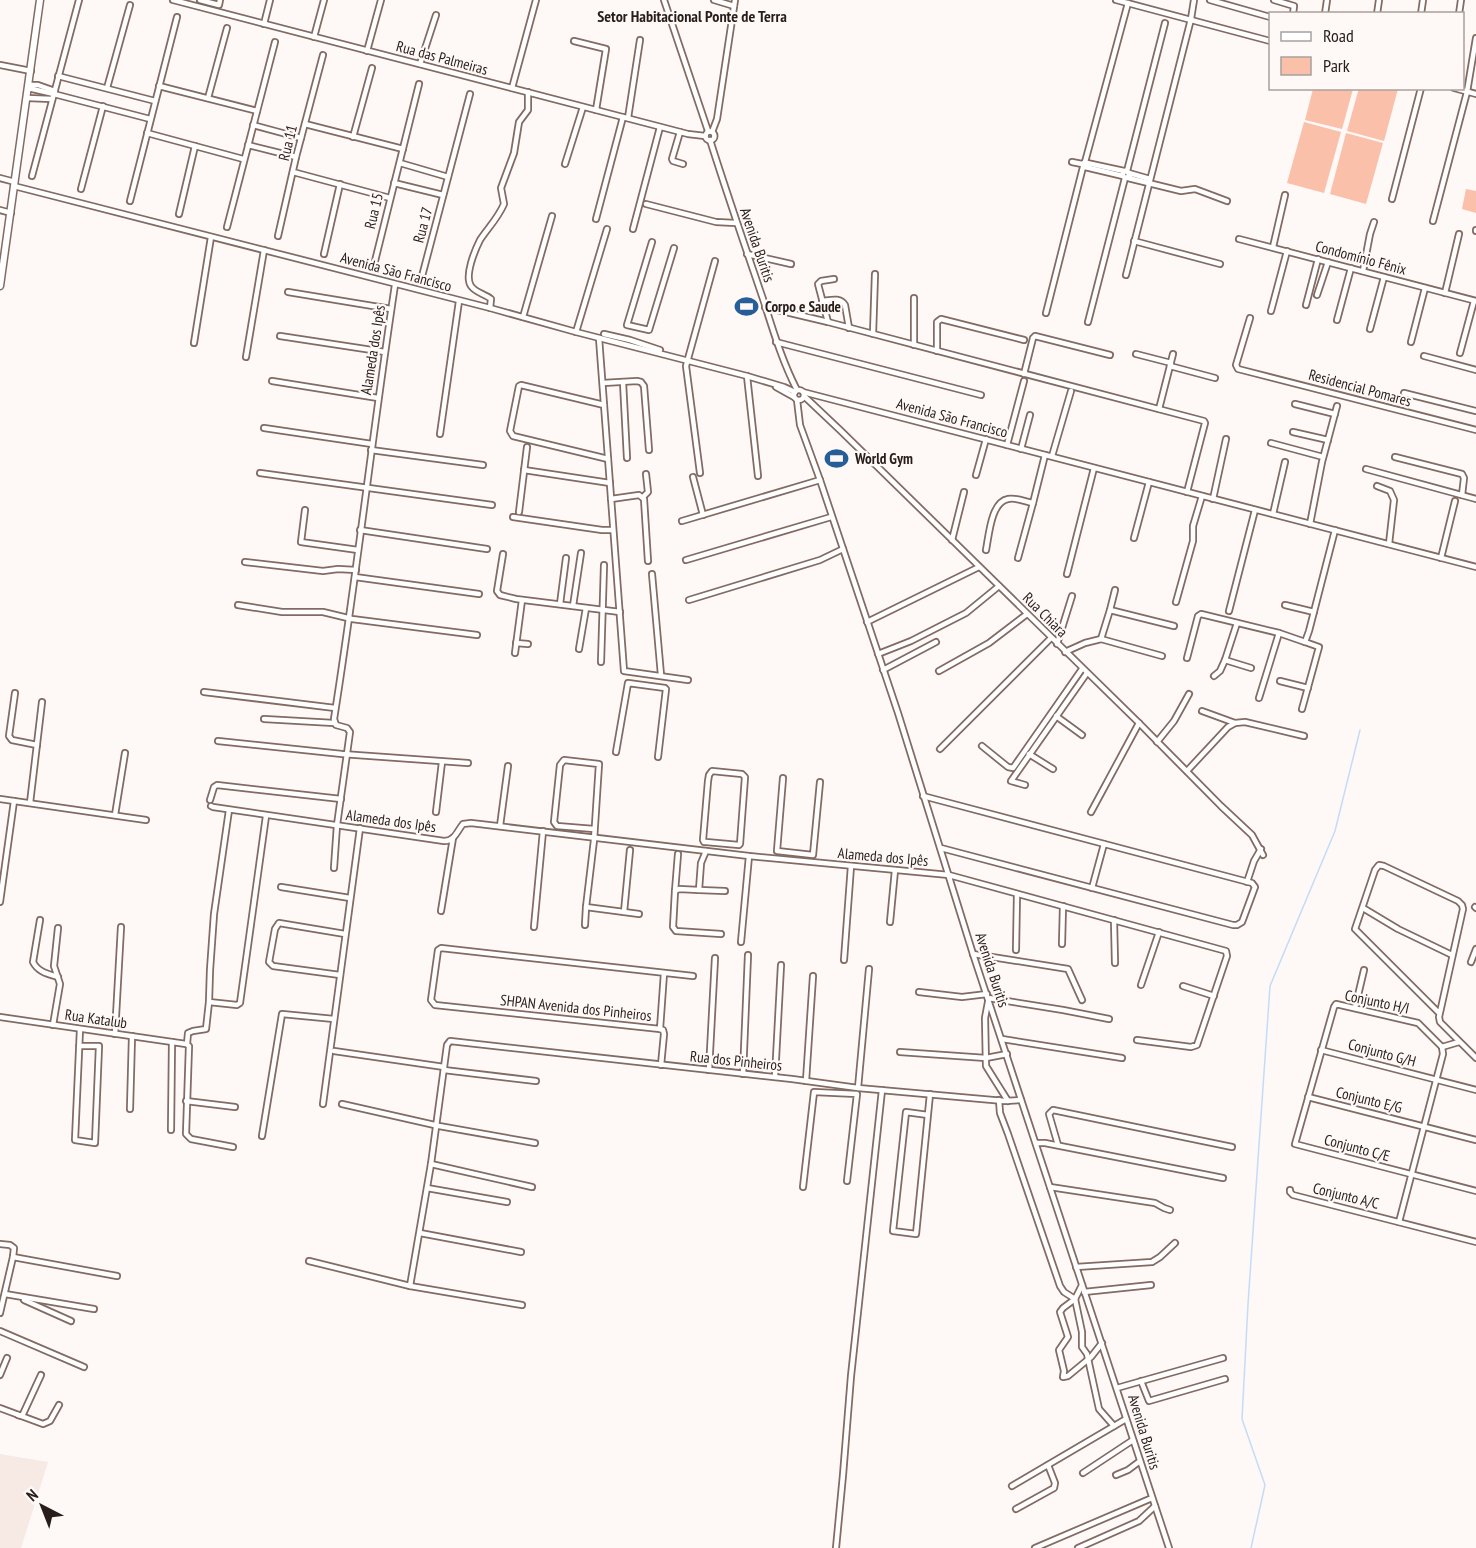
<svg xmlns="http://www.w3.org/2000/svg" width="1476" height="1548" viewBox="0 0 1476 1548" font-family="'PT Sans Narrow',sans-serif">
<style>
.built{fill:#f7e9e4}
.green{fill:#fac0aa}
.lines{fill:none;stroke-linecap:round;stroke-linejoin:round}
.stream{stroke:#c4dcf7;stroke-width:1.5}
.minor-casing{stroke:#816b62;stroke-width:8}
.major-casing{stroke:#816b62;stroke-width:9}
.minor{stroke:#fff;stroke-width:4.5}
.major{stroke:#fff;stroke-width:6}
.labels{text-anchor:middle;stroke-width:4.5;stroke-linejoin:round;paint-order:stroke}
.street-label{font-size:15px;fill:#271e1a;stroke:#fef8f6}
.poi-label{font-size:15px;font-weight:bold;fill:#271e1a;stroke:#fef8f6;text-anchor:start}
.neighbourhood-label{font-size:16px;font-weight:bold;fill:#271e1a;stroke:#fef8f6}
</style>
<rect width="100%" height="100%" fill="#fef8f6"/>
<path class="built" d="M0 1454 48 1462 21 1548H0Z"/>
<g class="green">
<path d="M1359 88 1398 89 1384 141 1347 131Z"/>
<path d="M1313 89H1353L1342 129 1305 120Z"/>
<path d="M1304 122 1341 132 1324 193 1287 183Z"/>
<path d="M1346 133 1383 143 1366 204 1330 194Z"/>
<path d="M1466 189 1476 191V213L1462 209Z"/>
</g>
<g class="lines">
<path class="stream" d="M1251 1548 1265 1485 1242 1419 1248 1304 1270 986 1335 831 1360 730"/>
<defs>
<g id="minor">
<path d="M173 0 688 134 705 136"/>
<path d="M200 0 219 5 220 0"/>
<path d="M664 0 708 131"/>
<path d="M714 0 734 6"/>
<path d="M1116 0 1270 41"/>
<path d="M1210 0 1270 17"/>
<path d="M1274 0 1294 6 1293 14"/>
<path d="M1325 14 1327 0"/>
<path d="M1377 14 1379 0"/>
<path d="M1421 14 1423 0"/>
<path d="M1459 14 1461 0"/>
<path d="M264 24 270 0"/>
<path d="M314 37 324 0"/>
<path d="M574 41 606 49 596 110"/>
<path d="M367 51 381 0"/>
<path d="M420 64 436 15"/>
<path d="M0 65 31 71"/>
<path d="M58 76 155 101"/>
<path d="M29 85H38L55 91"/>
<path d="M159 86 257 111"/>
<path d="M28 88 54 94 150 119"/>
<path d="M107 88 130 5"/>
<path d="M512 88 536 0"/>
<path d="M1454 88 1476 94"/>
<path d="M27 98 52 99"/>
<path d="M208 98 227 28"/>
<path d="M628 118 640 40"/>
<path d="M305 124 403 149"/>
<path d="M253 125 301 138"/>
<circle cx="710" cy="136" r="4.5"/>
<path d="M680 132 672 159 673 161 683 164"/>
<path d="M712 132 717 119 735 0"/>
<path d="M147 133 243 159"/>
<path d="M353 137 372 68"/>
<path d="M710 140C727 194 745 246 763 299 773 330 782 361 797 390"/>
<path d="M248 145 296 157"/>
<path d="M1072 162 1082 164 1085 162 1087 165 1084 167 1082 164"/>
<path d="M1085 162 1128 3"/>
<path d="M400 163 448 177"/>
<path d="M1087 163 1124 171"/>
<path d="M565 164 583 107"/>
<path d="M1085 167 1123 176"/>
<path d="M1127 171 1165 23"/>
<path d="M293 172 390 198"/>
<path d="M1129 173 1150 179"/>
<path d="M32 176 79 0"/>
<path d="M0 178 15 182"/>
<path d="M1128 178 1181 191 1195 189 1227 201"/>
<path d="M394 183 443 195"/>
<path d="M14 186 490 308 576 332 747 376 784 387 795 392"/>
<path d="M81 189 103 106"/>
<path d="M1392 199 1421 88"/>
<path d="M130 201 177 17"/>
<path d="M646 204 716 222 736 223"/>
<path d="M0 210 11 213"/>
<path d="M179 214 195 146"/>
<path d="M596 219 623 117"/>
<path d="M1433 221 1467 92 1476 38"/>
<path d="M227 227 275 42"/>
<path d="M633 229 660 127"/>
<path d="M1476 231V230"/>
<path d="M278 236 296 157 323 55"/>
<path d="M1239 239 1476 301"/>
<path d="M1134 241 1220 264"/>
<path d="M652 242 627 325 649 330 674 248"/>
<path d="M1273 247 1285 195"/>
<path d="M324 254 340 184"/>
<path d="M747 254 791 264"/>
<path d="M374 265 419 84"/>
<path d="M1363 271 1370 234 1374 222"/>
<path d="M1126 275 1191 19 1194 0"/>
<path d="M421 280 470 94"/>
<path d="M288 292 391 309"/>
<path d="M1445 293 1459 234"/>
<path d="M1317 295 1328 262"/>
<path d="M914 298V345"/>
<path d="M822 301C831 300 840 297 845 305L849 328"/>
<path d="M1306 305 1318 259"/>
<path d="M765 307 828 322 1204 421 1205 423 1187 492"/>
<path d="M490 308 491 299C485 294 476 293 471 286 464 276 475 250 480 240 488 228 498 218 504 204L501 188 514 153 519 122 528 110V92"/>
<path d="M1271 311 1287 251"/>
<path d="M1046 313 1083 167"/>
<path d="M523 317 552 216"/>
<path d="M1250 318 1236 365 1238 369 1476 430"/>
<path d="M1337 320 1351 268"/>
<path d="M828 322 818 284 821 281 834 279"/>
<path d="M1088 322 1125 178 1123 176V174L1124 171H1127L1130 176 1125 178"/>
<path d="M1370 329 1384 277"/>
<path d="M576 332 607 229"/>
<path d="M604 334 630 340 660 350"/>
<path d="M873 334 875 274"/>
<path d="M280 336 385 352"/>
<path d="M599 338 624 671 688 680"/>
<path d="M776 342 981 395"/>
<path d="M1411 342 1425 288"/>
<path d="M194 343 211 237"/>
<path d="M937 351V322L941 319 1024 340"/>
<path d="M1460 353 1474 301"/>
<path d="M1136 354 1171 363"/>
<path d="M1424 356 1476 370"/>
<path d="M246 357 264 250"/>
<path d="M1170 366 1215 378"/>
<path d="M1024 374 1033 338 1035 336 1110 355"/>
<path d="M747 376 758 476"/>
<path d="M272 381 378 398"/>
<path d="M623 382 627 458"/>
<path d="M603 383 637 381 641 382 644 386 649 450"/>
<path d="M776 387 794 397"/>
<circle cx="799" cy="395" r="5"/>
<path d="M803 392 1476 567"/>
<path d="M1404 393 1476 411"/>
<path d="M804 396 841 431 1139 723 1221 806 1252 835 1263 855"/>
<path d="M797 400 800 425 820 480 898 713 973 954 1169 1548"/>
<path d="M1295 404 1335 414"/>
<path d="M604 405 521 385 519 386 510 431 513 436 608 459"/>
<path d="M1159 409 1173 354"/>
<path d="M264 428 372 444"/>
<path d="M1293 432 1328 440"/>
<path d="M440 434 459 301"/>
<path d="M1271 443 1323 457"/>
<path d="M1007 445 1024 381"/>
<path d="M1021 449 1030 415"/>
<path d="M371 450 483 465"/>
<path d="M1052 456 1071 391"/>
<path d="M1395 457 1462 474 1464 478 1462 495"/>
<path d="M1366 469 1476 499"/>
<path d="M524 470 610 483"/>
<path d="M260 473 492 505"/>
<path d="M700 473 686 366 715 261"/>
<path d="M976 475 986 439"/>
<path d="M693 477 703 515"/>
<path d="M1377 486 1390 491 1394 500 1389 544"/>
<path d="M643 497 648 492 646 474"/>
<path d="M611 499 639 495 644 499 648 561"/>
<path d="M1213 499 1226 439"/>
<path d="M305 510 301 542 358 550"/>
<path d="M519 512 527 447"/>
<path d="M1273 514 1285 462"/>
<path d="M513 517 602 530H613"/>
<path d="M682 521 820 480"/>
<path d="M1310 524 1322 462 1337 406"/>
<path d="M360 530 487 549"/>
<path d="M1134 538 1149 482"/>
<path d="M952 540 964 492"/>
<path d="M986 550C989 535 991 502 1008 499 1016 497 1025 502 1033 503L1045 455"/>
<path d="M503 554 497 591 500 595 516 599 620 612"/>
<path d="M1018 558 1033 503"/>
<path d="M1441 558 1455 501"/>
<path d="M686 560 831 517"/>
<path d="M245 562 323 571 338 569 356 570"/>
<path d="M652 574 661 675"/>
<path d="M1067 574 1094 468"/>
<path d="M355 577 479 594"/>
<path d="M689 600 820 560 843 549"/>
<path d="M1176 602 1193 541V526L1202 496"/>
<path d="M560 604 566 558"/>
<path d="M238 605 282 612H323L352 619 477 635"/>
<path d="M1285 605 1314 612"/>
<path d="M573 606 581 553"/>
<path d="M1110 610 1115 590"/>
<path d="M1229 611 1255 510"/>
<path d="M867 622 979 567"/>
<path d="M1237 623 1225 660 1251 668"/>
<path d="M1101 639 1110 610 1174 626"/>
<path d="M516 643 528 644"/>
<path d="M1057 644 1072 596"/>
<path d="M579 649 586 608"/>
<path d="M1065 652 1085 643 1101 639 1162 656"/>
<path d="M515 653 522 600"/>
<path d="M878 654 911 641 966 613 999 586"/>
<path d="M1187 658 1198 616 1201 614 1279 633 1305 642 1309 631 1335 530"/>
<path d="M601 662 604 565"/>
<path d="M883 670 936 642"/>
<path d="M939 671 989 643 1027 614"/>
<path d="M1214 676 1220 671 1225 660"/>
<path d="M1280 681 1308 688"/>
<path d="M204 692 335 708"/>
<path d="M15 693 9 736 12 740 37 745"/>
<path d="M1259 698 1279 633"/>
<path d="M1302 709 1319 647 1305 642"/>
<path d="M1202 711 1235 723"/>
<path d="M1056 716 1082 735"/>
<path d="M264 719 334 723"/>
<path d="M218 741 342 754 468 763"/>
<path d="M1157 742 1174 721 1189 694"/>
<path d="M982 746 1008 767 1013 768 1082 669"/>
<path d="M940 749 1051 638"/>
<path d="M616 752 628 683 665 688 666 689 658 757"/>
<path d="M1029 754 1053 769"/>
<path d="M712 771 742 774 745 777 740 844 739 845 706 842H704L703 840 708 781 709 775Z"/>
<path d="M1187 771 1228 727 1235 723 1245 722 1304 736"/>
<path d="M783 778 777 851 813 855 820 782"/>
<path d="M1025 785 1011 781 1087 673"/>
<path d="M923 796 1252 883 1255 887 1242 922 1237 925H1233L941 848"/>
<path d="M0 799 146 820"/>
<path d="M210 800 214 787 217 785 341 799"/>
<path d="M30 803 42 702"/>
<path d="M211 806 213 807 444 841C455 841 457 831 463 824L471 823 749 856 949 875 1226 951 1227 956 1197 1045 1191 1047 1137 1040"/>
<path d="M229 810 214 914 210 970 209 1002 237 1005 240 1003 266 816"/>
<path d="M436 812 442 762"/>
<path d="M1091 812 1139 723"/>
<path d="M115 815 125 753"/>
<path d="M500 826 508 766"/>
<path d="M706 851 701 863 699 890 679 889 675 891 673 927 676 931 721 934"/>
<path d="M334 868 337 825 350 732 347 728 336 725 334 719C357 574 373 429 395 285"/>
<path d="M1247 882 1254 861 1261 849"/>
<path d="M281 887 350 898"/>
<path d="M1092 888 1104 844"/>
<path d="M699 890 725 891"/>
<path d="M675 891 678 854"/>
<path d="M0 902 14 801"/>
<path d="M586 907 639 914"/>
<path d="M1475 907 1476 908"/>
<path d="M1363 908 1398 929 1452 955"/>
<path d="M441 911 453 838"/>
<path d="M624 912 630 850"/>
<path d="M40 920 33 962C38 972 48 974 58 977"/>
<path d="M1114 920 1115 963"/>
<path d="M890 922 895 870"/>
<path d="M585 925 586 907 594 840 599 764 564 760 560 765 554 822 557 826 594 829"/>
<path d="M534 927 543 831"/>
<path d="M741 942 749 856"/>
<path d="M1062 944 1063 906"/>
<path d="M1016 950 1017 894"/>
<path d="M973 954 1068 969 1082 1000"/>
<path d="M844 960 851 866"/>
<path d="M1471 962 1476 949"/>
<path d="M664 973 660 1029 435 1005 431 1000 438 950 441 948 693 976"/>
<path d="M340 975 273 966 269 962 275 929 279 923 345 934"/>
<path d="M1141 985 1159 932"/>
<path d="M1183 986 1214 996"/>
<path d="M919 992 962 997 987 994"/>
<path d="M988 998 1063 1010 1109 1019"/>
<path d="M988 1002 985 1018 986 1066 1008 1101"/>
<path d="M1355 1008 1364 970"/>
<path d="M1439 1013 1355 929 1375 870 1379 865 1384 866 1458 901 1462 905 1463 909 1439 1017 1440 1022 1476 1058"/>
<path d="M0 1017 186 1044 189 1046 186 1134 191 1139 233 1147"/>
<path d="M53 1025 60 984 54 966 58 928"/>
<path d="M660 1029 663 1030 664 1034 661 1065"/>
<path d="M115 1034 121 927"/>
<path d="M1002 1039 1122 1058"/>
<path d="M187 1044 188 1033 193 1031 206 1029 209 1002"/>
<path d="M79 1046H99L95 1143 75 1140 80 1029"/>
<path d="M1442 1047 1418 1023 1336 1004 1334 1007 1295 1144 1476 1191"/>
<path d="M1442 1047 1459 1042"/>
<path d="M1321 1050 1476 1090"/>
<path d="M334 1051 444 1067"/>
<path d="M900 1052 986 1058 1007 1054"/>
<path d="M444 1070 536 1081"/>
<path d="M709 1070 715 958"/>
<path d="M743 1074 748 955"/>
<path d="M775 1077 781 965"/>
<path d="M806 1081 813 976"/>
<path d="M858 1088 869 969"/>
<path d="M1308 1097 1476 1140"/>
<path d="M999 1100 1000 1113 1008 1134 1060 1286 1064 1292 1075 1299 1082 1332V1347L1087 1354 1099 1409 1114 1426"/>
<path d="M186 1101 235 1107"/>
<path d="M323 1104 360 828"/>
<path d="M342 1104 439 1126 535 1143"/>
<path d="M130 1109 132 1036"/>
<path d="M928 1115 906 1112 893 1231 916 1234 930 1094"/>
<path d="M171 1130 172 1042"/>
<path d="M262 1136 282 1014 334 1019"/>
<path d="M1036 1143H1045L1223 1178"/>
<path d="M1058 1145 1049 1114 1053 1110 1232 1147"/>
<path d="M431 1164 532 1187"/>
<path d="M803 1187 814 1092 857 1094 847 1181"/>
<path d="M1050 1187 1155 1203 1164 1208 1170 1210"/>
<path d="M427 1188 507 1202"/>
<path d="M1290 1190V1192L1293 1195 1476 1242"/>
<path d="M1399 1222 1443 1054 1442 1047"/>
<path d="M420 1233 521 1252"/>
<path d="M0 1244 10 1245 14 1248 13 1257 0 1313"/>
<path d="M13 1257 117 1276"/>
<path d="M309 1261 410 1286 522 1305"/>
<path d="M1076 1267 1152 1262 1160 1257 1175 1243"/>
<path d="M1082 1285 1075 1299 1063 1308 1060 1312 1068 1337 1059 1350 1064 1371 1063 1377 1068 1376 1091 1357 1102 1343"/>
<path d="M410 1286 431 1164 447 1045 450 1041 792 1079 858 1088 1004 1101 1021 1100"/>
<path d="M1084 1292 1151 1285"/>
<path d="M5 1294 94 1309"/>
<path d="M24 1300 71 1321"/>
<path d="M0 1331 84 1367"/>
<path d="M0 1375 7 1358"/>
<path d="M1141 1381 1149 1401 1225 1379"/>
<path d="M1117 1388 1223 1358"/>
<path d="M0 1408 43 1424 50 1421 59 1405"/>
<path d="M18 1415 22 1416 23 1414 41 1375"/>
<path d="M1083 1473 1133 1440"/>
<path d="M1116 1475 1128 1470 1140 1461"/>
<path d="M1012 1486 1126 1419"/>
<path d="M1016 1509 1054 1488 1055 1483 1048 1465"/>
<path d="M836 1548 843 1475 851 1376 882 1090"/>
<path d="M1035 1548 1152 1498"/>
<path d="M1078 1548 1139 1521 1155 1506"/>
</g>
<path id="major" d="M0 286 40 0"/>
</defs>
<use href="#minor" class="minor-casing"/>
<use href="#major" class="major-casing"/>
<use href="#minor" class="minor"/>
<use href="#major" class="major"/>
</g>
<defs>
<symbol id="stadium-bare" viewBox="-9 -9 18 18"><path d="M0-5a6.5 5 0 1 0 0 10a6.5 5 0 1 0 0-10ZM-3.5-1.8h7v3.6h-7Z" fill="#265f97" stroke="#fef8f6" stroke-width="2.5" paint-order="stroke"/></symbol>
</defs>
<g fill-rule="evenodd">
<use href="#stadium-bare" x="730" y="290" width="33" height="33"/>
<use href="#stadium-bare" x="820" y="442" width="33" height="33"/>
</g>
<g class="labels">
<g class="street-label">
<text transform="translate(442 58) rotate(15)" y="5">Rua das Palmeiras</text>
<text transform="translate(288 143) rotate(-76)" y="5">Rua 11</text>
<text transform="translate(374 211) rotate(-76)" y="5">Rua 15</text>
<text transform="translate(423 225) rotate(-75)" y="5">Rua 17</text>
<text transform="translate(757 245) rotate(71)" y="5">Avenida Buritis</text>
<text transform="translate(1361 258) rotate(15)" y="5">Condomínio Fênix</text>
<text transform="translate(396 272) rotate(15)" y="5">Avenida São Francisco</text>
<text transform="translate(373 350) rotate(-81)" y="5">Alameda dos Ipês</text>
<text transform="translate(1360 388) rotate(15)" y="5">Residencial Pomares</text>
<text transform="translate(952 418) rotate(15)" y="5">Avenida São Francisco</text>
<text transform="translate(1045 615) rotate(45)" y="5">Rua Chiara</text>
<text transform="translate(391 821) rotate(8)" y="5">Alameda dos Ipês</text>
<text transform="translate(883 857) rotate(5)" y="5">Alameda dos Ipês</text>
<text transform="translate(992 970) rotate(72)" y="5">Avenida Buritis</text>
<text transform="translate(1377 1002) rotate(12)" y="5">Conjunto H/I</text>
<text transform="translate(576 1008) rotate(6)" y="5">SHPAN Avenida dos Pinheiros</text>
<text transform="translate(96 1019) rotate(8)" y="5">Rua Katalub</text>
<text transform="translate(1382 1053) rotate(15)" y="5">Conjunto G/H</text>
<text transform="translate(736 1061) rotate(6)" y="5">Rua dos Pinheiros</text>
<text transform="translate(1369 1100) rotate(14)" y="5">Conjunto E/G</text>
<text transform="translate(1357 1148) rotate(15)" y="5">Conjunto C/E</text>
<text transform="translate(1346 1196) rotate(14)" y="5">Conjunto A/C</text>
<text transform="translate(1144 1432) rotate(73)" y="5">Avenida Buritis</text>
</g>
<g class="poi-label">
<text x="765" y="312">Corpo e Saude</text>
<text x="855" y="464">World Gym</text>
</g>
<g class="neighbourhood-label">
<text x="692" y="22">Setor Habitacional Ponte de Terra</text>
</g>
</g>
<rect x="1269" y="12" width="195" height="78" fill="#fef8f6" stroke="#a8a19e" stroke-width="1.5"/>
<rect x="1281" y="32" width="30" height="9" fill="#ffffff" stroke="#a8a19e" stroke-width="1.5"/>
<text x="1323" y="42" font-size="18" fill="#271e1a">Road</text>
<rect x="1281" y="57" width="30" height="18" fill="#fac0aa" stroke="#a8a19e" stroke-width="1.5"/>
<text x="1323" y="72" font-size="18" fill="#271e1a">Park</text>
<g transform="translate(42 1506) rotate(318)" stroke="#fef8f6" stroke-width="4.5" paint-order="stroke">
<path d="M0-4.5L10 22L0 15L-10 22Z" fill="#271e1a"/>
<text y="-9" font-size="16" font-weight="bold" text-anchor="middle" fill="#271e1a">N</text>
</g>
</svg>
